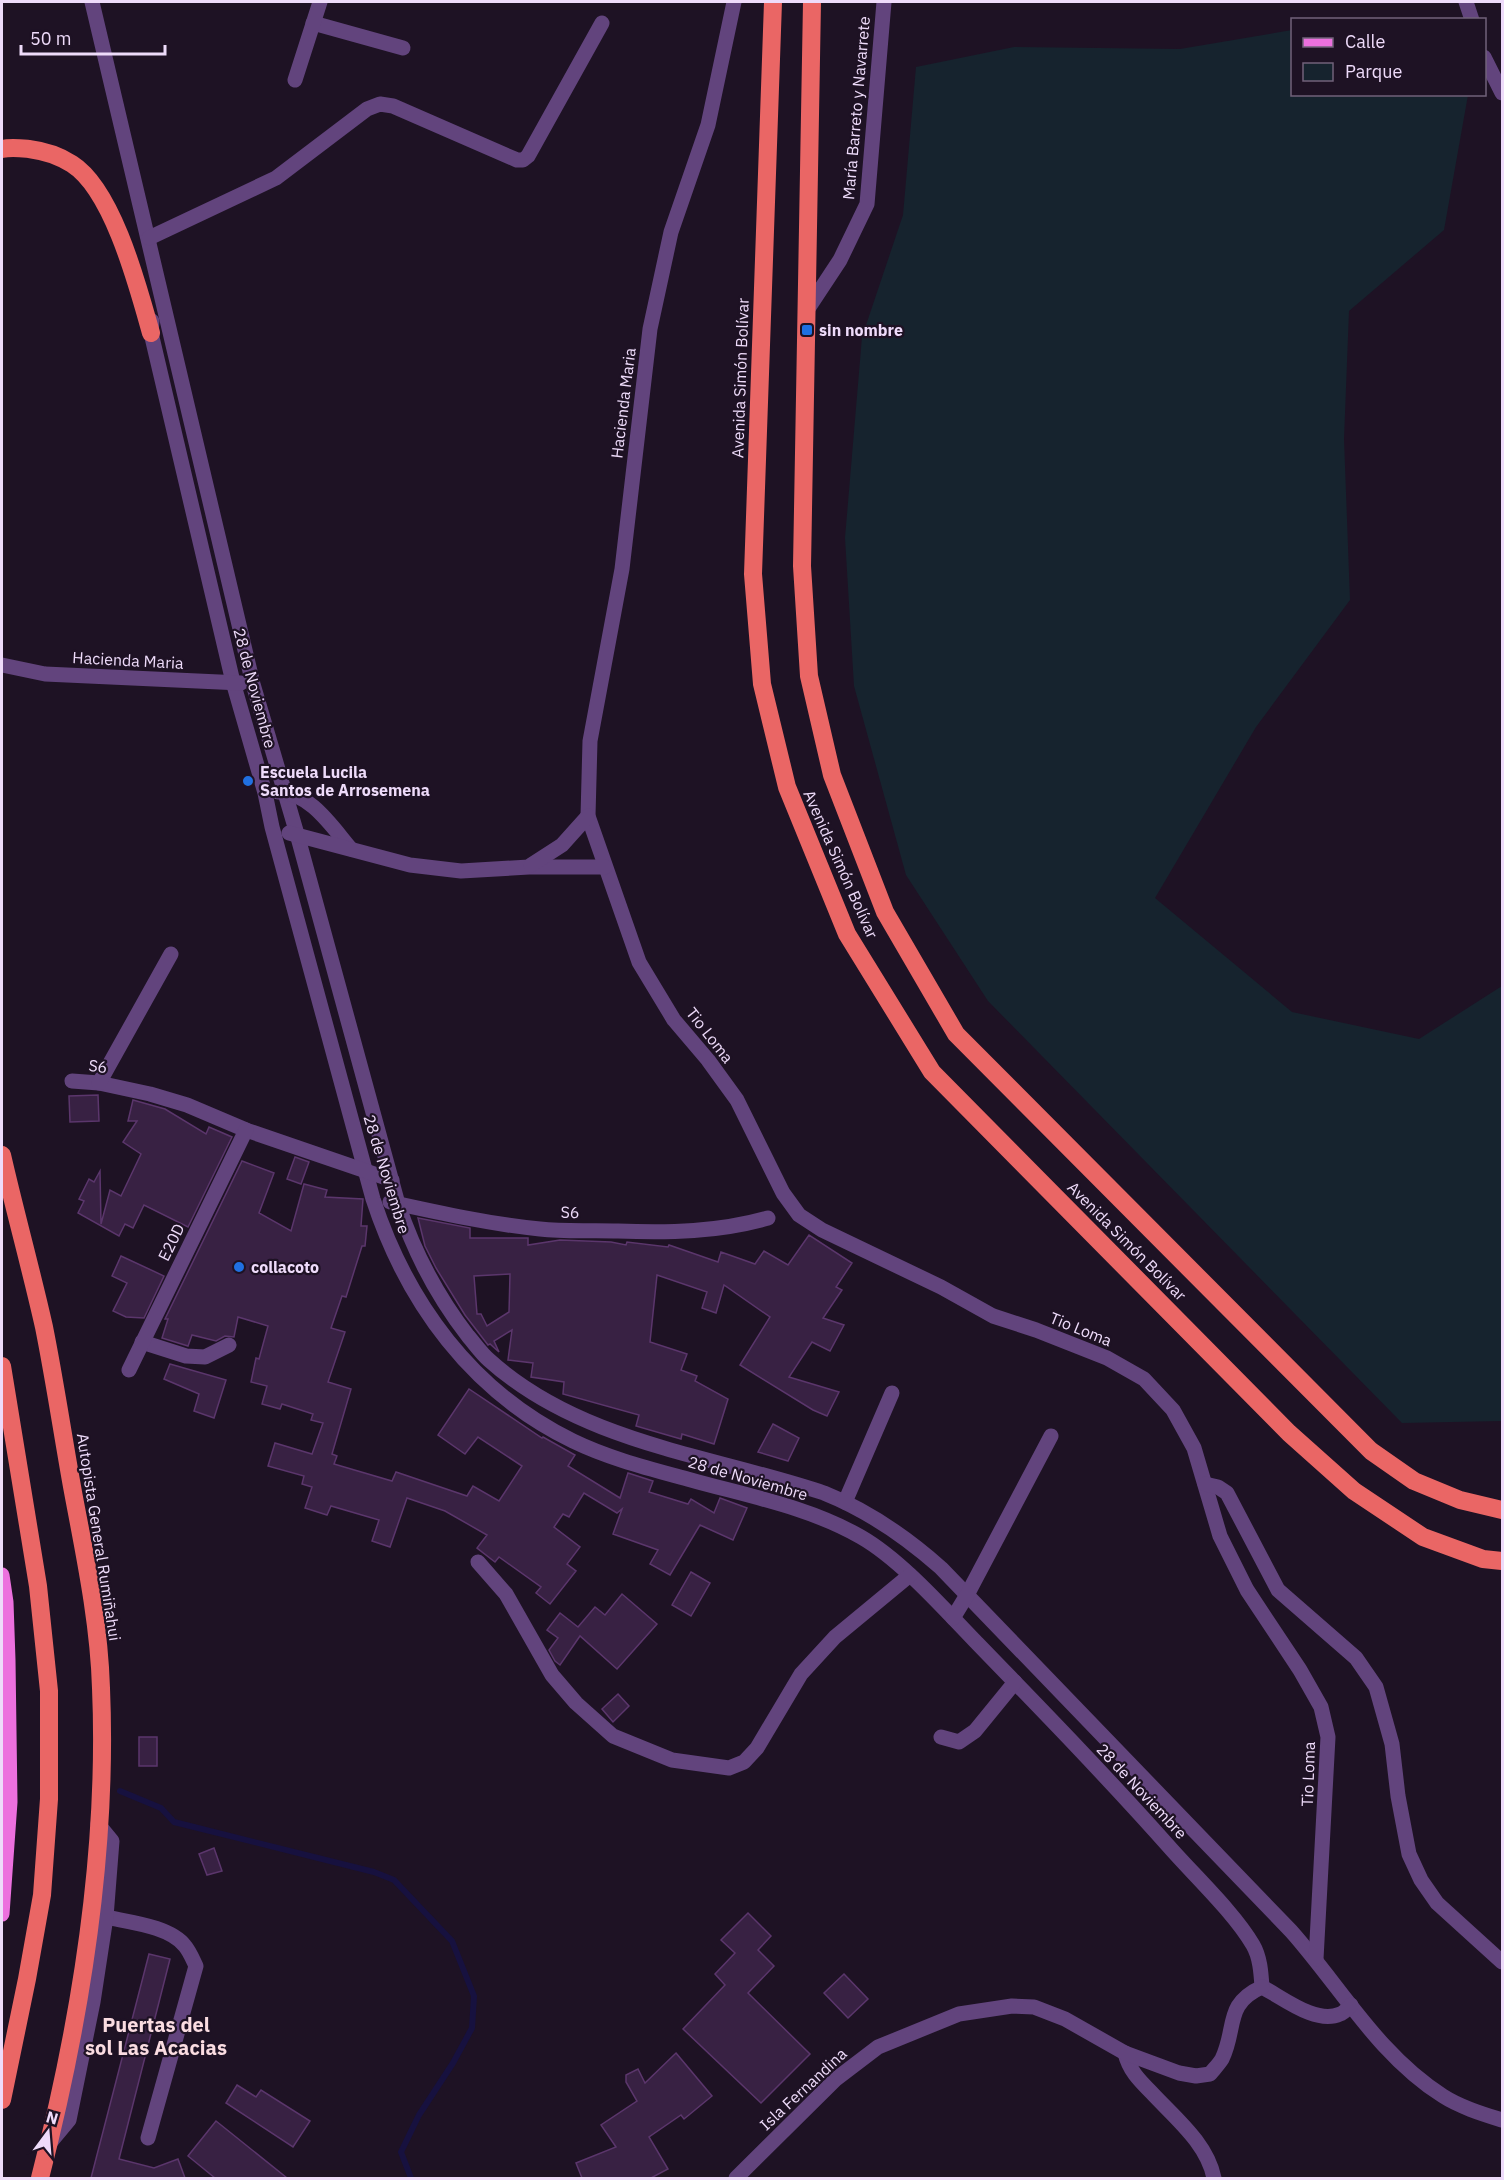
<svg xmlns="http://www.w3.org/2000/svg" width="1504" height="2180" viewBox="0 0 1504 2180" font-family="'IBM Plex Sans',sans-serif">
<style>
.green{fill:#16232e}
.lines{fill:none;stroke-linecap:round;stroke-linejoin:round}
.stream{stroke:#17113f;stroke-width:6}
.building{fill:#382143;stroke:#5b366c;stroke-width:1.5;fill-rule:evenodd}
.minor{stroke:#62447d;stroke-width:15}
.major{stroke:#ec70de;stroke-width:15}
.highway{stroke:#ea6665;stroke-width:18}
.poi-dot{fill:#2070e1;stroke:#1e1224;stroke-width:2}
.labels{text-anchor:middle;stroke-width:4.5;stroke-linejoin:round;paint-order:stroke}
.street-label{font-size:16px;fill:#eedbfa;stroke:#1e1224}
.poi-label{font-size:16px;font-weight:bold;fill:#eedbfa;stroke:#1e1224;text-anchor:start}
.quarter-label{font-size:20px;font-weight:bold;fill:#fadce1;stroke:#1e1224}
</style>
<rect width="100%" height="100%" fill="#1e1224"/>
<path class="green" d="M1292 30V94L1468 95 1444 230 1349 311 1344 439 1350 600 1256 727 1155 898 1292 1012 1419 1039 1502 986V1421L1402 1423 988 1001 906 875 854 686 845 538 862 337 903 215 916 67 1014 47 1180 49Z"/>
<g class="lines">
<path class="stream" d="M120 1791 161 1808 174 1822 374 1872 394 1880 452 1941 474 1996 472 2028 453 2063 419 2115 401 2152 411 2178"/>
</g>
<g class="building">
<path d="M98 1095 99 1121 70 1122 69 1096Z"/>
<path d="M133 1100 165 1109 206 1134 209 1127 232 1137 188 1227 144 1205 133 1228 125 1224 119 1236 78 1213 84 1201 79 1199 89 1179 94 1182 100 1171 101 1224 110 1190 121 1196 141 1154 123 1142 137 1121H128Z"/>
<path d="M295 1157 309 1162 301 1184 287 1179Z"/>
<path d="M242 1161 274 1173 259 1213 291 1231 304 1184 327 1190 325 1197 363 1199 361 1226H367L365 1246H362L346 1297 342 1296 331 1328 345 1332 328 1382 351 1389 332 1454 337 1456 334 1464 392 1481 396 1472 467 1496 473 1486 499 1501 522 1466 478 1437 465 1454 438 1435 469 1389 542 1438 543 1437 575 1455 568 1466 620 1498 628 1473 653 1481 649 1492 688 1504 691 1499 714 1513 720 1498 747 1508 733 1540 700 1525 670 1575 650 1564 658 1550 613 1534 622 1509 617 1513 584 1493 569 1517 563 1514 554 1527 580 1547 567 1564 576 1571 550 1604 536 1593 541 1587 499 1557 495 1562 477 1548 487 1535 445 1511 407 1498 390 1547 372 1541 379 1520 331 1506 327 1515 305 1508 312 1487 302 1484 304 1476 268 1466 275 1443 312 1454 323 1423 311 1420 313 1414 282 1404 280 1409 262 1404 267 1386 251 1382 256 1358 259 1359 268 1326 238 1317 234 1337 225 1336 216 1341 192 1335 188 1346 162 1338 168 1319H165Z"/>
<path d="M418 1218 470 1228V1238H528V1245L560 1240 611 1242 626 1245 627 1242 668 1247 669 1245 718 1262 721 1252 755 1264 764 1251 788 1265 809 1235 852 1263 836 1287 842 1290 823 1318 844 1325 830 1351 812 1342 789 1377 839 1392 827 1416 813 1410 740 1365 770 1317 724 1285 716 1313 702 1308 707 1292 657 1275 650 1342 687 1354 681 1370 697 1376 695 1381 728 1399 714 1444 682 1434 681 1439 636 1426 639 1415 563 1394 564 1382 531 1377 533 1363 508 1360 512 1330 494 1341 499 1352 490 1344 488 1345 465 1315 436 1268 425 1246ZM510 1274 509 1312 487 1326 481 1314H477L474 1276Z"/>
<path d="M121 1256 164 1276 144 1318 126 1317 113 1311 127 1283 112 1276Z"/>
<path d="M170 1364 226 1380 214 1418 194 1411 199 1394 164 1379Z"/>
<path d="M773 1424 799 1438 788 1461 758 1452Z"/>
<path d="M691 1572 710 1583 691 1616 672 1605Z"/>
<path d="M622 1594 657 1624 617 1669 580 1636 560 1665 555 1661 549 1650 558 1638 547 1630 560 1613 578 1627 595 1607 605 1615Z"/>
<path d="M618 1694 629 1706 613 1722 602 1709Z"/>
<rect x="139" y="1737" width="18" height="29"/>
<path d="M214 1848 222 1871 207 1875 199 1854Z"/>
<path d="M748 1913 771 1936 758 1950 774 1966 748 1993 810 2054 761 2103 683 2029 725 1985 715 1974 735 1953 721 1940Z"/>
<path d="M149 1954 170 1959 119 2159 154 2168 178 2159 185 2178H91Z"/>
<path d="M844 1974 868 1999 848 2018 824 1993Z"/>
<path d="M676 2053 712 2096 684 2119 681 2115 649 2137 668 2169 651 2178H582L576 2163 616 2147 601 2125 637 2101 626 2082V2075L638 2069 645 2083Z"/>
<path d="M237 2085 256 2097 261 2090 310 2121 293 2147 226 2103Z"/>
<path d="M216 2121 287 2178H215L188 2156Z"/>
</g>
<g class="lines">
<g class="minor">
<path d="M92 2 253 684 297 834 398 1204C414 1252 437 1296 468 1336 475 1344 481 1353 489 1360 581 1443 711 1455 824 1493 869 1511 905 1536 941 1568L1291 1931C1340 1986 1379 2056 1443 2096 1460 2107 1483 2114 1502 2120"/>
<path d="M734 2 708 125 671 232 650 329 622 569 590 741 588 816 639 962 674 1020 708 1060 737 1100 783 1193 799 1215 822 1230 941 1287 993 1316 1036 1330 1107 1358 1144 1379 1173 1410 1194 1448 1220 1536 1247 1590 1300 1670 1321 1707 1328 1737 1316 1959"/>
<path d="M1466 2 1472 20"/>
<path d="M313 23 403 48"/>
<path d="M1484 57 1502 93"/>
<path d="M295 80 320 2"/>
<path d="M149 238 276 178 367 109 380 104 393 106 517 160H523L528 156 602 23"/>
<path d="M807 310 840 260 867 204 884 2"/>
<path d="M152 321 151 333 233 682 265 793 272 827 373 1199C407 1303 472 1392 573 1441 610 1459 651 1469 691 1480 748 1496 809 1507 861 1537 901 1560 944 1609 976 1642 1042 1710 1109 1779 1172 1850 1197 1878 1235 1914 1253 1945 1260 1957 1261 1972 1262 1987"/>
<path d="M2 665 45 674 241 683"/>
<path d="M278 792C310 792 332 827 351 849"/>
<path d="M289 833 410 865 461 871 529 867H605"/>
<path d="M531 865 562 845 588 816"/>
<path d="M72 1081 99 1083 150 1094 187 1105 246 1130 392 1180"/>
<path d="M99 1083 171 954"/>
<path d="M390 1202C440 1213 490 1224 540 1229 565 1232 592 1230 618 1231 669 1233 719 1232 768 1218"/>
<path d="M142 1342 186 1356 205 1357 229 1345"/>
<path d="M129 1370 246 1130"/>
<path d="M1205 1484 1218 1487 1227 1493 1278 1590 1356 1658 1376 1687 1392 1744 1398 1796 1409 1854 1421 1880 1437 1903 1502 1962"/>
<path d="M845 1502 892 1393"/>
<path d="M478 1562 506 1594 552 1675 576 1703 613 1736 672 1760 729 1768 744 1762 757 1748 801 1674 835 1637 910 1575"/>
<path d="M953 1618 967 1595 1051 1436"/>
<path d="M941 1737 959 1742 975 1731 1015 1682"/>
<path d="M106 1917C128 1922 170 1926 185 1946 190 1952 193 1960 196 1966L148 2138"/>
<path d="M1262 1987C1282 1997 1316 2025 1340 2014 1344 2013 1348 2008 1351 2005"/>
<path d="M1125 2053C1129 2070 1139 2080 1151 2092 1175 2118 1207 2143 1214 2178"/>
<path d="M49 2144 69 2120 93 2002 106 1917 112 1841 98 1824"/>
<path d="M736 2178 836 2079 878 2047 959 2014 1012 2006 1034 2007 1065 2019 1125 2053 1179 2073 1196 2076 1210 2074C1214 2069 1219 2064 1222 2059 1237 2028 1224 2004 1262 1987"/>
</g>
<path class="major" d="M2 1575 6 1602 8 1660 10 1802 2 1914"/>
<g class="highway">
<path d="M773 2 753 574 762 684 787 787 847 934 932 1072 1289 1433 1354 1491 1423 1537 1483 1559 1502 1561"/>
<path d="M812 2 802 566 809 676 832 775 885 912 956 1034 1371 1451 1414 1481 1460 1500 1502 1510"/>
<path d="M2 149C11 147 19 148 29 149 45 151 58 155 72 164 113 190 138 287 151 333"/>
<path d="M2 1155C15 1212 31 1269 44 1327 55 1382 63 1437 73 1492 85 1556 99 1622 101 1688 108 1853 81 2019 40 2178"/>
<path d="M2 1366 38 1586 49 1691V1799L42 1895 27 1979 2 2100"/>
</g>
</g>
<g class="poi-dot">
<rect x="801" y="324" width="12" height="12" rx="3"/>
<circle cx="248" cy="781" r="6"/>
<circle cx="239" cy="1267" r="6"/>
</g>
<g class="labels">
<g class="street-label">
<text transform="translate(856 108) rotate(-85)" y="6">María Barreto y Navarrete</text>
<text transform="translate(740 378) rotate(-88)" y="6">Avenida Simón Bolívar</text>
<text transform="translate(623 403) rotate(-83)" y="6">Hacienda Maria</text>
<text transform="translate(128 660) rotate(3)" y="6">Hacienda Maria</text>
<text transform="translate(255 688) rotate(75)" y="6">28 de Noviembre</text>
<text transform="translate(841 864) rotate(66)" y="6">Avenida Simón Bolívar</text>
<text transform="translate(710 1035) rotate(52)" y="6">Tio Loma</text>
<text transform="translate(98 1066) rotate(7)" y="6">S6</text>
<text transform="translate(387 1174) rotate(73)" y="6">28 de Noviembre</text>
<text transform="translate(570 1212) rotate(1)" y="6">S6</text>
<text transform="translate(1127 1241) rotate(45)" y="6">Avenida Simón Bolívar</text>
<text transform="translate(171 1242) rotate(-64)" y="6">E20D</text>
<text transform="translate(1081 1329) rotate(22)" y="6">Tio Loma</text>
<text transform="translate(748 1478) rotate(16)" y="6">28 de Noviembre</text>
<text transform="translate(99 1537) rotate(81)" y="6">Autopista General Rumiñahui</text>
<text transform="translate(1308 1774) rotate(-88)" y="6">Tio Loma</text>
<text transform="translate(1142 1791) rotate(47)" y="6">28 de Noviembre</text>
<text transform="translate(803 2089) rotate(-43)" y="6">Isla Fernandina</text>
</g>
<g class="poi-label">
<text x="819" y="336">sin nombre</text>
<text x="260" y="778">Escuela Lucila<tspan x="260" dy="18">Santos de Arrosemena</tspan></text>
<text x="251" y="1273">collacoto</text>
</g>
<g class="quarter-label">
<text x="156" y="2032">Puertas del<tspan x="156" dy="23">sol Las Acacias</tspan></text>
</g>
</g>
<rect width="1504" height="2180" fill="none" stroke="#eedbfa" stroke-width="6"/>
<rect x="1291" y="18" width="195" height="78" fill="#1e1224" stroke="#71627a" stroke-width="1.5"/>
<rect x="1303" y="38" width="30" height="9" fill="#ec70de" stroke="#71627a" stroke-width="1.5"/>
<text x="1345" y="48" font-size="18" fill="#eedbfa">Calle</text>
<rect x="1303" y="63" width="30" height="18" fill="#16232e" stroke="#71627a" stroke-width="1.5"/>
<text x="1345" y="78" font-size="18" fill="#eedbfa">Parque</text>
<g transform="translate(48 2132) rotate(16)" stroke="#1e1224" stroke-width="4.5" paint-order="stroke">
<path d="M0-4.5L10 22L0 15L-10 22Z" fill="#eedbfa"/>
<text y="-9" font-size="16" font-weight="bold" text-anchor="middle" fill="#eedbfa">N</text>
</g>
<path d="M21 45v9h144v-9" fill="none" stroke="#eedbfa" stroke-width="3"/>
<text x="30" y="45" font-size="18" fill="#eedbfa" stroke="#1e1224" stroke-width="4.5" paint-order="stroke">50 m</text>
</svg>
